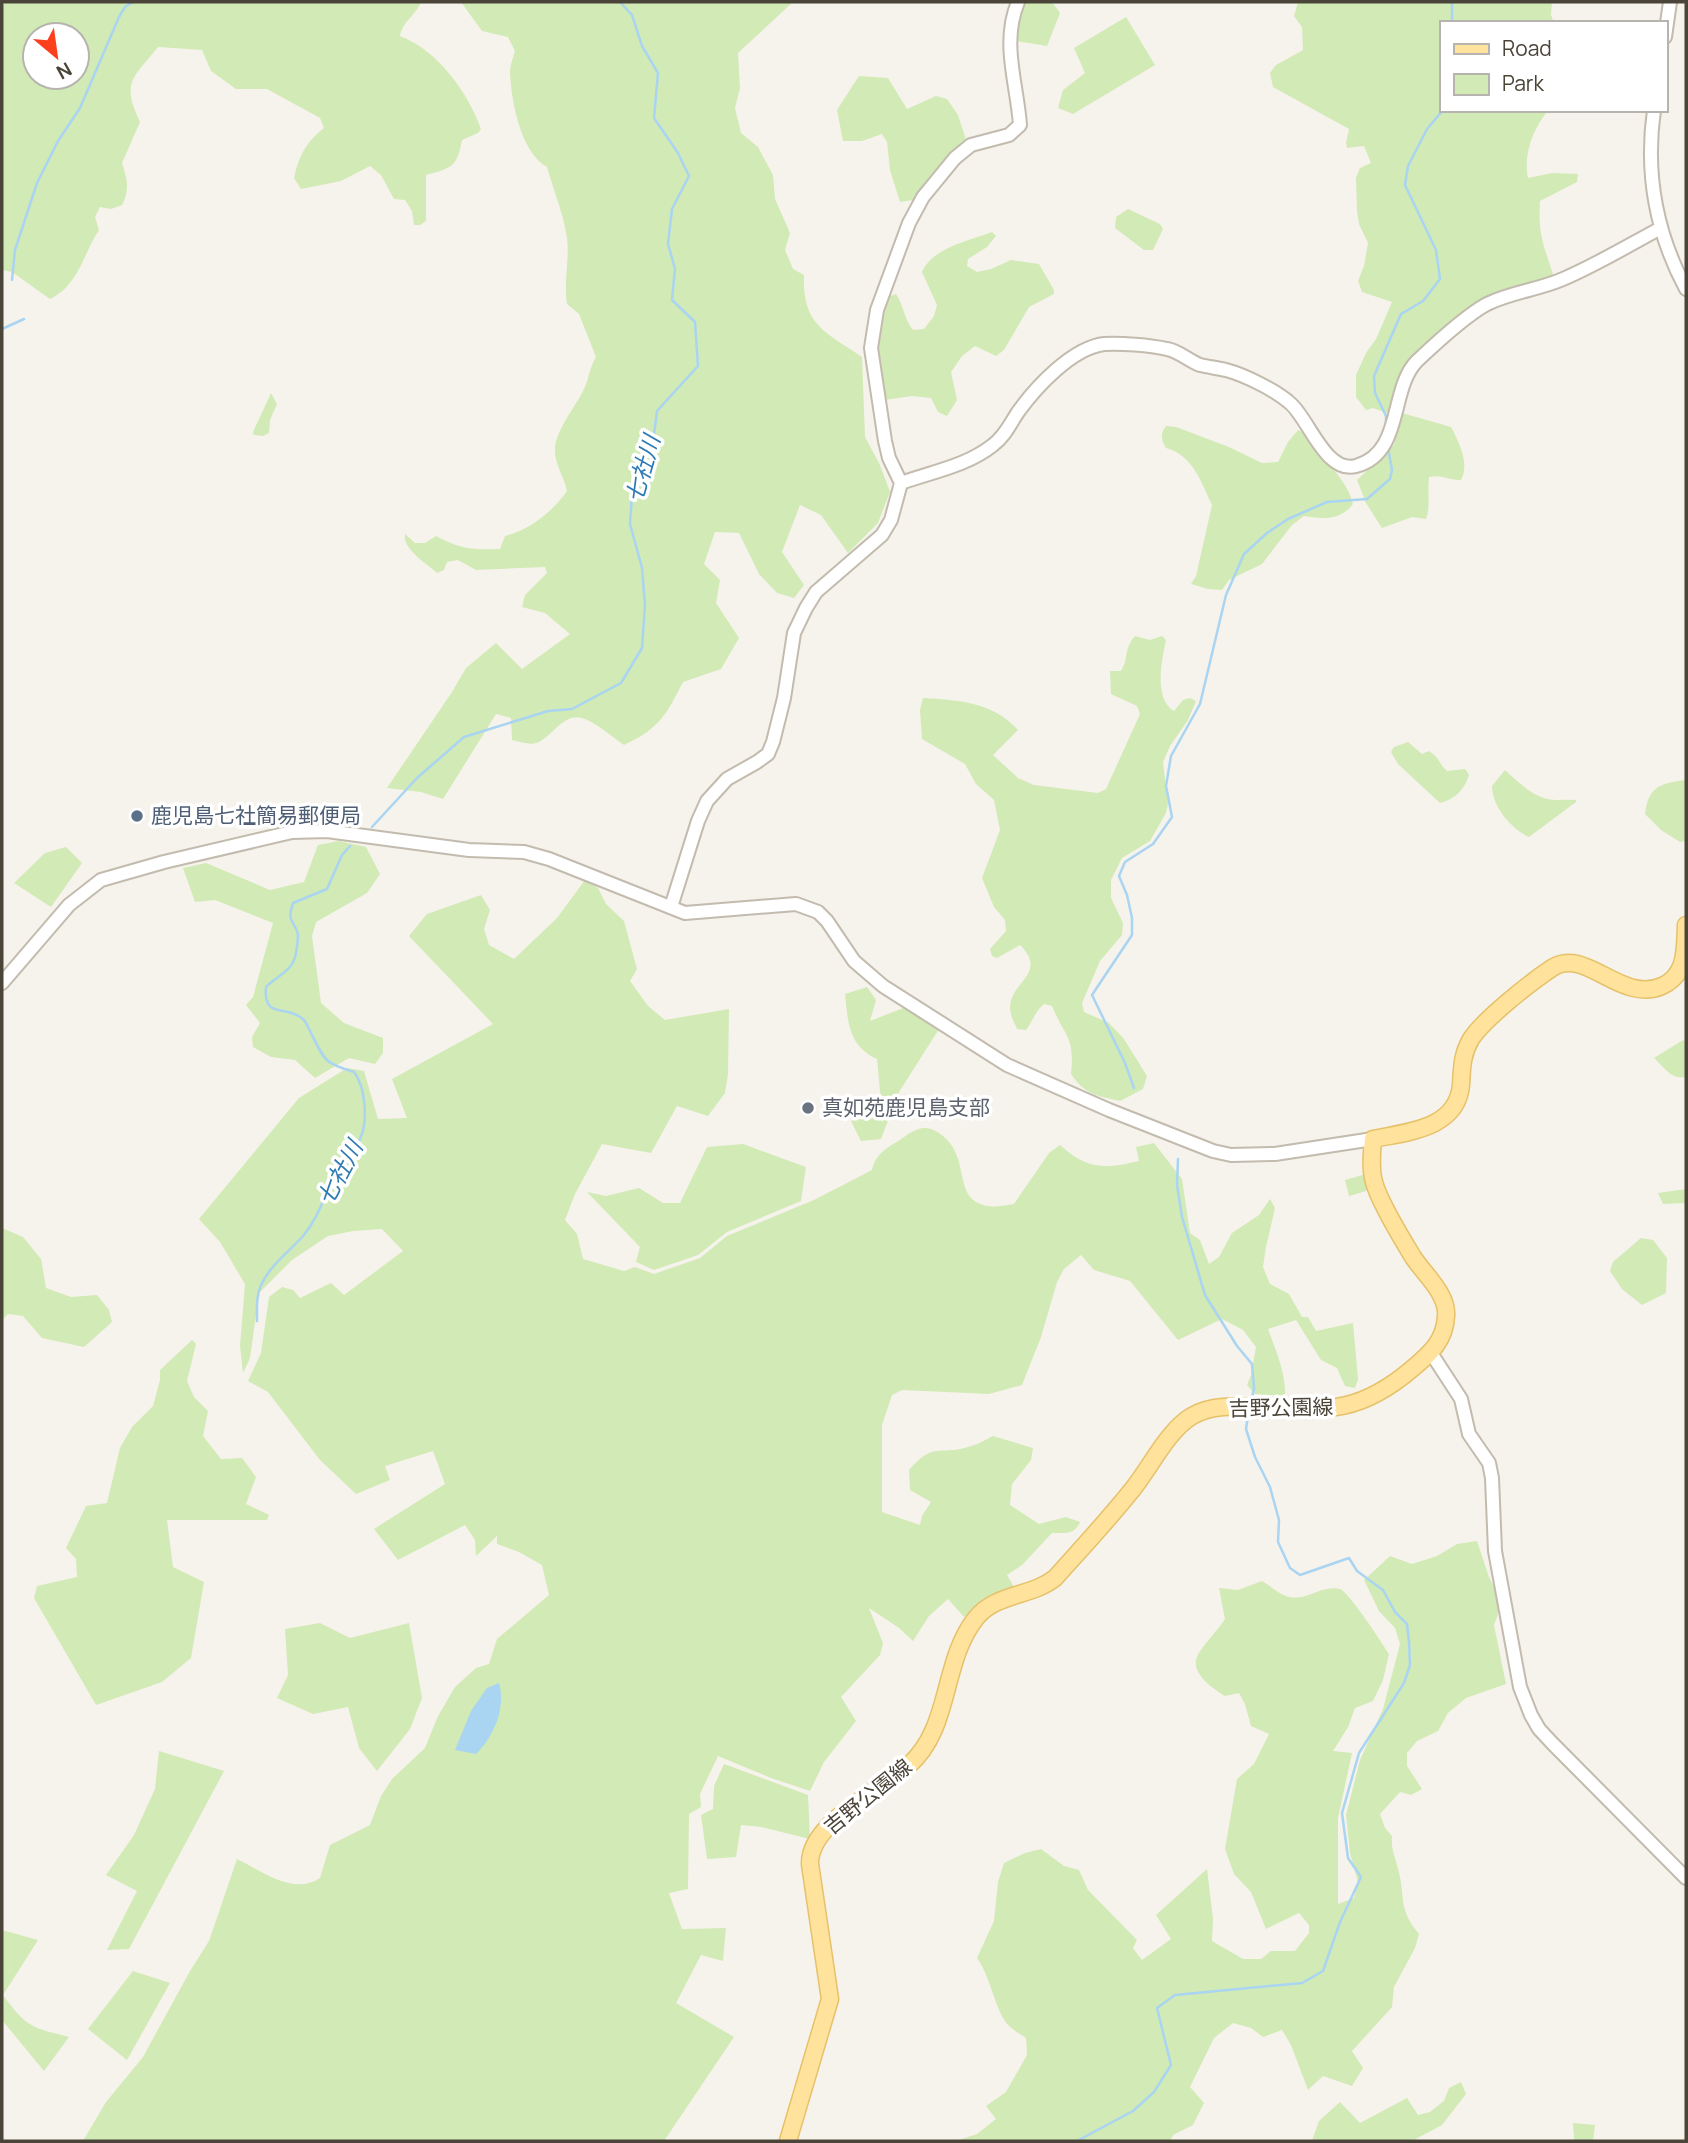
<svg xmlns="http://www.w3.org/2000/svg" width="1688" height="2143" viewBox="0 0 1688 2143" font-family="Manrope,'Noto Sans JP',sans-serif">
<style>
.green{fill:#d2eab5;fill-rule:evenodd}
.water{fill:#a9d4f2}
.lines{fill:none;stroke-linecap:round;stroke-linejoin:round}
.stream{stroke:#a9d4f2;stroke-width:2.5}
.minor-casing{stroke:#c2bbae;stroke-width:16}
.major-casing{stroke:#e6c16a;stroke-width:19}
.minor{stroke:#fff;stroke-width:12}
.major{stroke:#ffe39c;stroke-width:16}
.service-dot{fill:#5c6f8a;stroke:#fff;stroke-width:2.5}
.worship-dot{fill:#6b7280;stroke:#fff;stroke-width:2.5}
.labels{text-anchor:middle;stroke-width:7;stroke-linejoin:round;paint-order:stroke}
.service-label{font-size:21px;fill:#4e5e75;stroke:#fff;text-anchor:start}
.worship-label{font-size:21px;fill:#5b616d;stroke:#fff;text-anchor:start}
.street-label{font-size:21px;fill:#4b4439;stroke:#fff}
.water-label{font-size:23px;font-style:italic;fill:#2e7ab2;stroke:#fff}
</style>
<rect width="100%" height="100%" fill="#f6f3ec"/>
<g class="green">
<path d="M5 2H421C416 15 402 22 400 36 437 50 468 92 481 129L478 133 462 140C457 166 453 168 426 175V221L420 225H414L412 211 405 200 394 199 381 175 370 166 341 181 301 189 294 178C299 156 306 142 324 128L320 118 267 89H236L211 71 202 50 158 47C133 78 121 82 140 122L122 163C127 179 130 189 122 205L111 209 100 207 95 217 99 230C83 254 79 285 50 299L12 272 2 270V11ZM35 35H77V77H35Z"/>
<path d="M461 2H793L738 53 740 88 735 108 741 133 758 147 773 175 775 199 790 233 785 250 793 269 804 275C802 325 825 332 862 357L865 437 880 465 890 492 878 523 848 553 821 515 800 505 782 552 804 585 794 598 777 593 759 574 739 533 715 532 704 564 720 580 716 603 739 638 721 669 683 682C666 715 660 728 624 745 612 737 596 722 582 718 564 713 553 735 539 742 531 746 521 742 512 740L511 718 496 714 443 799 421 792 387 788 452 692 466 668 496 643 522 669 570 634 545 613 522 607 525 595 547 573 545 567 476 570 458 560 447 562 444 570 437 573C426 563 402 549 405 534L415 543H425L436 536C460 549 473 550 500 549L505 536C530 530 553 511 567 491 564 476 554 464 555 448 556 431 574 408 582 393 588 383 589 369 596 357L579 314 567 304C563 280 571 256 566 232 562 210 553 189 547 167 521 153 511 101 510 72 510 65 513 58 515 51L508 37 482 31Z"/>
<path d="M1027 2H1052L1060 13 1047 46 1016 41 1022 9Z"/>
<path d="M1298 2H1552L1551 15 1554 23H1441V110H1549C1533 127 1523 156 1528 178L1552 173 1578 174 1577 182 1540 201C1538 234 1543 244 1553 274L1545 281 1507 290 1415 356 1390 414 1373 408 1366 410 1356 397V375L1366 353 1376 339 1392 302 1362 292 1358 281 1364 266 1368 243 1359 224 1357 211 1356 178 1360 168 1371 163 1364 146 1347 148 1346 143 1349 129 1273 87 1270 73 1276 65 1303 50 1302 27 1294 16Z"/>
<path d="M1126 17 1155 65 1073 114 1058 108 1063 90 1085 73 1074 48Z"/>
<path d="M859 76 888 78 907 109 936 96 947 99 958 115 967 143 950 156 913 200 900 202 890 170 887 142 882 134 862 141H843L837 110Z"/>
<path d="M1128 209 1160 224 1163 229 1153 250H1144L1115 228 1116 217Z"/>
<path d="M992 232 996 236 987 247 968 259 967 266 977 272 991 269 1011 260 1039 264 1054 290V294L1029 307 1004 350 996 356 975 346 962 356 951 372 957 400 947 416 938 412 931 398 912 396 885 400 878 352 879 330 890 296 896 294C904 306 904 319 913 330L924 329 934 316 937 305 922 272C933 247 969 241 992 232Z"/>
<path d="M271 393 277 404 270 420 269 433 263 436 254 435 253 432Z"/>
<path d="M1402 413 1451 427C1459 442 1470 464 1461 480 1450 480 1439 474 1429 477 1427 493 1431 505 1426 519L1412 517 1382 528 1366 503 1357 480 1394 445Z"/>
<path d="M1166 426 1176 427 1229 447 1262 463 1278 462 1288 442 1298 430 1303 432C1318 453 1348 480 1353 504 1340 521 1323 519 1304 516L1292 525 1262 564 1229 580 1222 590 1208 589 1191 584 1196 576 1212 505C1201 482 1193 455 1166 448 1161 440 1160 434 1166 426Z"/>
<path d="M1135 636 1150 640 1162 636 1166 640C1162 660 1153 698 1174 711L1183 700 1190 698 1196 701 1188 720 1170 746 1163 762 1168 804 1166 813 1150 841 1122 858 1111 880V898L1123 923 1122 935 1100 961 1082 1003 1084 1012 1109 1023 1124 1039 1147 1076 1143 1089 1120 1101C1097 1096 1084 1094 1071 1074 1075 1037 1065 1037 1052 1006L1044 1004C1035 1011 1033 1021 1026 1030L1017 1029C1014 1022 1010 1015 1010 1006 1012 981 1048 973 1020 945L997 958 992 956 990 949 1006 931 1005 920 994 907 982 878 1000 830 994 800 976 784 965 764 922 739 920 710 923 698C958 700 993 702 1018 730L993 755 1018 778 1034 785 1098 793 1106 789 1140 714 1137 706 1111 694 1110 671H1121C1129 658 1123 650 1135 636Z"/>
<path d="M1408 742 1422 754 1429 751C1441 759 1438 763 1447 771L1465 769 1469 775C1465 789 1454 800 1440 803L1398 764 1391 752 1394 747Z"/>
<path d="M1505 770C1517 781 1532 796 1548 799 1557 801 1567 799 1576 800V802L1529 837C1511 829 1492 806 1492 786Z"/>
<path d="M1686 780V836L1685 841 1680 842 1661 830 1645 814C1648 787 1660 783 1686 780Z"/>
<path d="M339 841 366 847 380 874 367 893 316 922 312 936 321 1003 344 1023 383 1038V1053L375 1064 349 1058 315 1078 295 1060 271 1057 253 1047 252 1037 260 1023 246 1005 253 997 273 923 215 900 195 902 183 868 206 863 270 890 304 882 318 845Z"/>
<path d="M66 847 82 863 51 907 14 883 45 853Z"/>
<path d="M585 880 598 888 606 904 624 921 637 969 630 981 648 1006 665 1020 729 1009 728 1074 725 1093 708 1116 677 1106 651 1153 602 1144 575 1194 565 1220 577 1234 583 1259 624 1271 635 1267 654 1274 700 1258 727 1236 814 1200 872 1170C875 1156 883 1150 895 1143 914 1131 923 1120 943 1136 968 1157 956 1190 976 1202 987 1209 1002 1206 1014 1204L1049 1153 1060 1145C1087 1170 1105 1169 1139 1161L1136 1147 1154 1143 1182 1179 1190 1233 1200 1240 1209 1264 1219 1257 1232 1233 1259 1215 1270 1199 1275 1208 1266 1247 1263 1267 1270 1284 1289 1294 1302 1317H1308L1316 1331 1353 1323 1358 1379 1355 1388 1345 1386 1337 1368 1321 1360 1296 1320 1268 1329C1276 1351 1286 1373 1285 1396L1255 1394 1247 1385 1251 1375 1256 1347 1243 1330 1222 1319 1178 1340 1130 1281 1094 1270 1081 1255 1064 1269 1057 1282 1041 1337 1022 1385 989 1394 902 1390 892 1395 882 1425V1512L920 1525 922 1516 931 1502 910 1490 909 1470C934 1441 938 1456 968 1447 977 1445 985 1440 993 1436L1033 1448 1031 1460 1012 1484 1010 1505 1039 1524 1066 1517 1080 1522C1074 1535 1066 1533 1052 1533L1022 1565 1007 1575 1014 1587C995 1594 980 1604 964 1617L948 1599 929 1616 913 1641 899 1628 869 1608 883 1643 880 1655 841 1697 856 1721 824 1762 810 1791 771 1778 718 1756 700 1794 701 1807 689 1814 688 1889 669 1893 682 1929 726 1928 723 1961 701 1955 676 2003 734 2037 664 2141H83L106 2102 143 2057 190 1971 209 1941 237 1859C262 1871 293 1896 320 1878L330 1845 370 1825 381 1796 392 1779 425 1748 438 1716 455 1687 476 1668 489 1664 497 1639 549 1595 542 1565 519 1552 497 1544V1536L476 1556 475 1540 465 1525 398 1560 374 1529 445 1484 433 1451 385 1466 390 1480 356 1494 320 1460 268 1392 248 1381 261 1353 269 1297 282 1287 293 1290 300 1298 331 1283 344 1295 403 1251 382 1229 353 1231 328 1236 292 1260 259 1293 250 1358 243 1373 240 1346 245 1284 220 1242 199 1219 299 1098 347 1068 364 1071 378 1119 407 1118 392 1079 493 1024 409 936 427 914 481 895 490 910 484 929 489 945 514 959 557 918Z"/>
<path d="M867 987 876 1000 870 1021 906 1007 939 1029 899 1092 881 1139 861 1141 851 1121 881 1101 877 1059C848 1046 848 1021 845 994Z"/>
<path d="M1683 1040 1686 1042V1077C1671 1080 1664 1067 1654 1058Z"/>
<path d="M743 1144 806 1167 801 1201 727 1232 698 1255 654 1270 636 1262 640 1247 587 1192 606 1196 639 1188 663 1203H680L707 1147Z"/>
<path d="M1366 1174 1368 1187 1366 1191 1349 1196 1345 1180Z"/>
<path d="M1686 1189V1203L1663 1204 1658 1193Z"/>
<path d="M2 1228 23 1237 41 1259 46 1288 71 1297 97 1295 109 1310 112 1322 84 1347 42 1338 23 1316 8 1314 2 1320Z"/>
<path d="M1641 1238 1653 1240 1667 1258 1666 1293 1642 1305 1622 1289 1610 1271 1613 1262Z"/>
<path d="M192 1340 196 1344 187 1381 194 1397 208 1411 203 1436 221 1459 242 1458 256 1477 246 1504 269 1515 267 1520H167L173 1567 204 1582 191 1658 162 1682 96 1705 34 1598 37 1586 77 1577 76 1559 66 1548 86 1506 107 1503 120 1448 132 1427 153 1406 160 1380V1370Z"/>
<path d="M1477 1541 1489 1577 1502 1603 1494 1625 1506 1684 1466 1698 1448 1713 1438 1731 1417 1741 1407 1753V1766L1422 1789 1411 1795 1400 1792 1380 1814 1385 1828 1392 1836C1391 1851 1395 1855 1398 1869 1406 1897 1397 1908 1419 1934L1415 1948 1394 1987 1392 2007 1352 2051 1363 2068 1352 2086 1323 2076 1308 2090 1291 2045 1282 2030 1263 2037 1251 2028 1233 2023 1214 2038 1190 2087 1204 2103 1193 2125 1173 2135 1170 2141H956L977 2134 996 2119 986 2106 1006 2092 1027 2055 1026 2038C1020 2034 1013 2030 1008 2025 994 2008 991 1977 977 1958L994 1921 998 1882 1004 1863 1025 1853 1041 1849 1064 1866 1079 1870 1088 1890 1137 1940 1133 1948 1142 1960 1171 1939 1156 1915 1207 1869 1213 1919 1212 1941 1243 1959H1261L1271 1951H1295L1309 1933V1925L1299 1913 1266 1929 1251 1892 1234 1874 1225 1849 1237 1779 1254 1764 1269 1734 1251 1726 1245 1704 1239 1693 1225 1696C1213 1689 1190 1673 1197 1657 1201 1647 1218 1630 1225 1619L1219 1588 1238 1590 1262 1581C1270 1586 1278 1593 1286 1596 1305 1603 1321 1584 1340 1589 1348 1591 1383 1644 1389 1654L1383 1680 1373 1701 1355 1708 1348 1727 1333 1751 1352 1753 1338 1818V1904L1354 1898 1358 1882 1350 1853 1346 1815 1360 1760 1383 1709 1400 1644 1395 1628 1379 1611 1364 1580 1390 1556 1412 1564 1437 1556 1457 1544Z"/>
<path d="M320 1623 350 1638 409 1623 422 1698 410 1729 377 1771 359 1748 348 1707 313 1714 277 1698 288 1675 285 1629Z"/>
<path d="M159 1751 224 1771 129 1949 107 1950 137 1891 106 1875 134 1835 155 1789Z"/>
<path d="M724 1764 808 1795 810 1839 761 1827 741 1825 736 1857 707 1859 701 1815 713 1809 714 1786Z"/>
<path d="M2 1930 38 1940 3 1995C27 2028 31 2027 69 2037L44 2071 2 2020Z"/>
<path d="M133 1971 170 1983 127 2060 88 2029Z"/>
<path d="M1461 2082 1466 2094 1442 2125 1412 2141H1312L1319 2121 1340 2102 1360 2123 1407 2098 1418 2115 1430 2112 1444 2101 1449 2088Z"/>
<path d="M1573 2123 1595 2125 1593 2141H1574Z"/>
</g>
<path class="water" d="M499 1683C506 1708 494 1736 476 1754L455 1750 471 1711 487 1688Z"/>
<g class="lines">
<g class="stream">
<path d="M1452 23V2"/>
<path d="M12 280 15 250 37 183 58 141 80 108 119 17 125 7 133 2"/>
<path d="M2 329 24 319"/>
<path d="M1386 424V416L1375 393 1374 376 1401 314 1423 301 1440 279 1436 250 1405 185 1408 166 1427 129 1443 110"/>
<path d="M372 827 417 778 464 737 548 711 572 709 621 683 642 648 645 605 642 568 630 524 632 494 653 442 657 411 698 366 695 322 672 300 675 269 668 244 672 209 689 176 678 153 654 118 658 73 642 46 632 15 620 2"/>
<path d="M1134 1088 1125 1063 1092 995 1132 935V918L1127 895 1119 876 1125 862 1153 844 1172 817 1166 786 1171 756 1200 704 1226 595 1244 554 1267 533 1288 519 1327 502 1367 499 1390 479 1392 470 1388 448"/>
<path d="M1178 1159 1177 1185 1182 1217 1205 1295 1237 1346 1252 1364 1254 1388 1252 1398"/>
<path d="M257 1321C257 1309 256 1296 261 1285 271 1264 288 1253 303 1236 320 1216 325 1192 338 1170 344 1159 355 1151 360 1139 368 1122 366 1088 354 1072 324 1063 325 1061 311 1033 309 1029 306 1022 303 1019 286 1004 263 1020 266 987 273 979 287 973 292 964 296 959 298 942 298 935 295 919 286 925 293 903L327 889 342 855 350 846"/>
<path d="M1077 2141 1133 2111 1154 2092 1171 2065 1157 2008 1175 1995 1302 1983 1323 1971 1340 1922 1361 1877 1348 1858 1342 1813 1359 1753 1404 1683 1410 1665 1409 1642 1407 1624 1395 1612 1383 1590 1357 1571 1349 1558 1300 1575 1290 1568 1278 1542 1279 1520 1270 1487 1255 1457 1246 1429 1248 1416"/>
</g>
<defs>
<g id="minor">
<path d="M1665 37 1670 2"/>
<path d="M1654 110C1645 173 1656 233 1686 289"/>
<path d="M901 483C931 472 967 466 993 445 1005 436 1010 424 1018 412 1036 387 1072 348 1104 344 1120 343 1150 345 1167 349 1179 351 1189 361 1200 365 1209 367 1217 368 1226 370 1245 375 1277 391 1291 404 1309 420 1326 474 1356 466 1404 453 1389 389 1417 361 1436 343 1465 316 1487 304 1511 292 1538 290 1563 279 1596 265 1629 245 1661 228"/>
<path d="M671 907 698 821 707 801 727 779 757 762 768 754 773 742 784 698 794 633 806 608 816 592 882 535 891 520 901 483 889 458 885 441 871 348 877 310 909 223 923 197 955 158 971 145 1009 135 1020 125C1017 83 1001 43 1018 2"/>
<path d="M2 983 69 905 101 880 164 862 292 832 327 831 469 850 524 852 549 859 685 913 796 904 818 912 827 921 854 961 883 986 1007 1065 1109 1110 1213 1151 1231 1155 1275 1154 1373 1139"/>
<path d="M1431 1353 1461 1399 1469 1434 1489 1463 1492 1478 1495 1551 1520 1687 1531 1715 1539 1729 1553 1744 1686 1878"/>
</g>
<path id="major" d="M788 2141 830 1999 810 1864C809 1823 880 1791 908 1766 952 1728 941 1662 976 1618 996 1593 1031 1597 1055 1578 1081 1549 1108 1520 1132 1490 1150 1468 1168 1430 1192 1416 1210 1405 1235 1406 1255 1407 1324 1410 1357 1416 1413 1368 1431 1353 1445 1340 1446 1316 1448 1294 1424 1274 1413 1257 1402 1239 1379 1201 1374 1182 1370 1168 1372 1153 1373 1139 1407 1132 1457 1129 1461 1085 1462 1068 1462 1054 1471 1039 1484 1019 1531 982 1552 968 1585 946 1621 1004 1662 986 1687 975 1685 949 1686 925"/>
</defs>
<use href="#minor" class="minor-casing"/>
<use href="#major" class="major-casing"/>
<use href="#minor" class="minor"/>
<use href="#major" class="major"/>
</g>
<circle class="service-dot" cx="137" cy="816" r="7"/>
<circle class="worship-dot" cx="808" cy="1108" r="7"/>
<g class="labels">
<g class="service-label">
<text x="151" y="823">鹿児島七社簡易郵便局</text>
</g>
<g class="worship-label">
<text x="822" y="1115">真如苑鹿児島支部</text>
</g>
<g class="street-label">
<text transform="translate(1281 1408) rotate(-1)" y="7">吉野公園線</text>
<text transform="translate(868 1797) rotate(-39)" y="7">吉野公園線</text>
</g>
<g class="water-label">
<text transform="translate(643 469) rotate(-74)" y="8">七社川</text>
<text transform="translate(340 1173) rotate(-62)" y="8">七社川</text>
</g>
</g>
<rect width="1688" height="2143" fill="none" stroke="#4b4439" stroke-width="7"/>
<rect x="1440" y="21" width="228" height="91" fill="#ffffff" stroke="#b7b4b0" stroke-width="2"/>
<rect x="1454" y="44" width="35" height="10" fill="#ffe39c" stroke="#b7b4b0" stroke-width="2"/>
<text x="1502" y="56" font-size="21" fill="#4b4439">Road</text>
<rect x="1454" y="74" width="35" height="21" fill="#d2eab5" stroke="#b7b4b0" stroke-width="2"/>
<text x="1502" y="91" font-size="21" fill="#4b4439">Park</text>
<g transform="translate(56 56) rotate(151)"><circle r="33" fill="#ffffff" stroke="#b7b4b0" stroke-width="2"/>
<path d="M0-5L12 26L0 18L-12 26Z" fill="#fc3f1d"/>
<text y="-10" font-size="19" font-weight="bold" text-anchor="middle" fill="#4b4439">N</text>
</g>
</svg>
